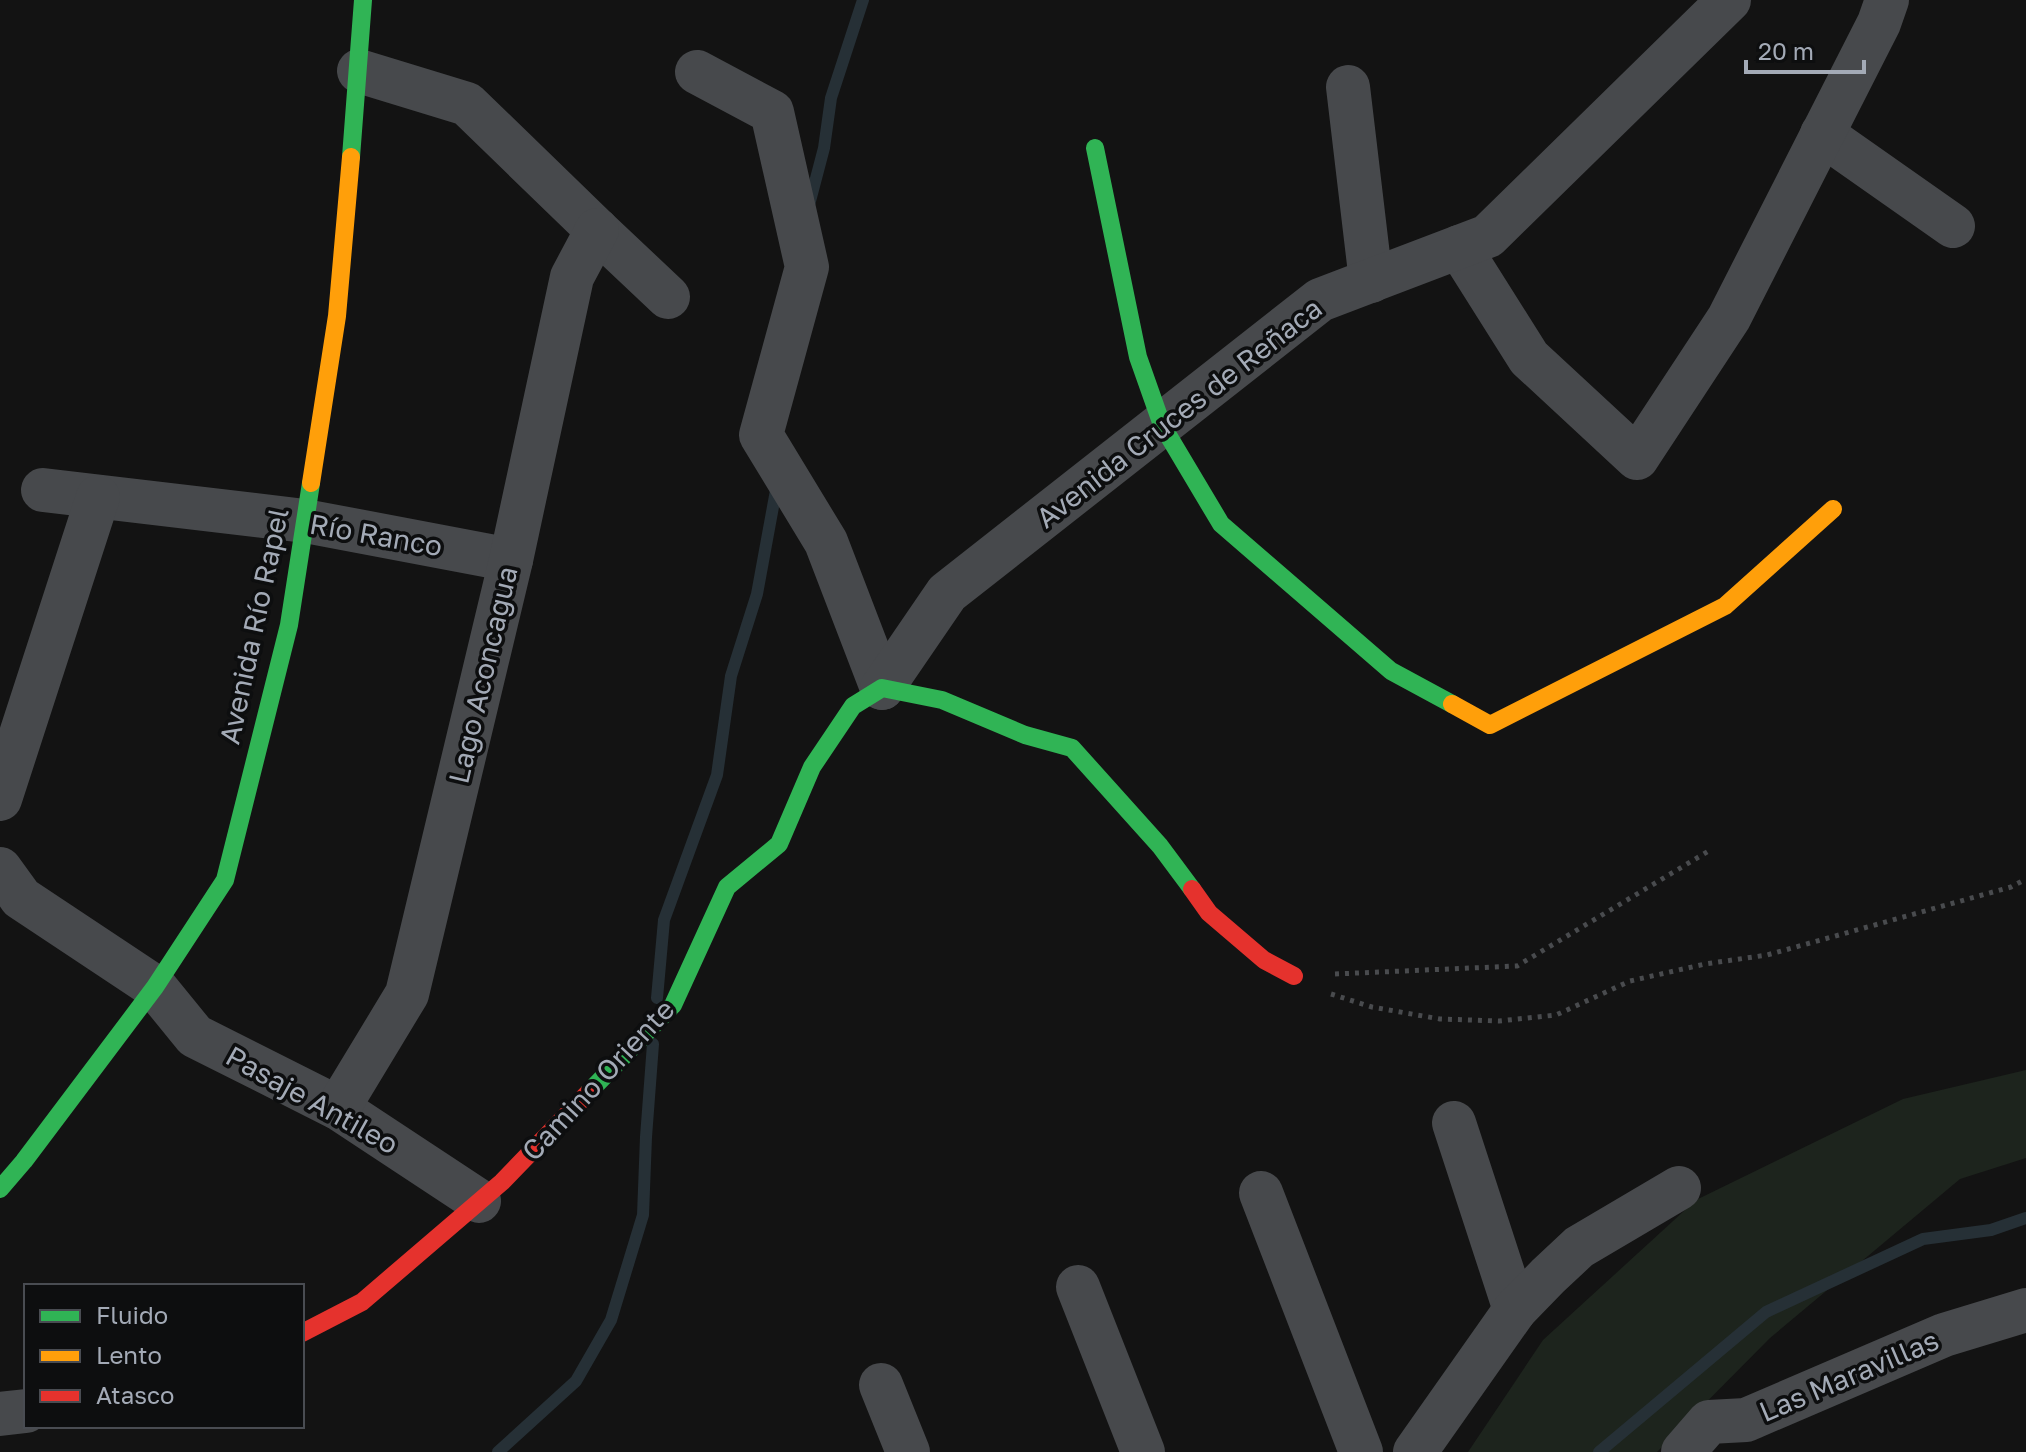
<svg xmlns="http://www.w3.org/2000/svg" width="2026" height="1452" viewBox="0 0 2026 1452" font-family="'Golos Text',sans-serif">
<style>
.green{fill:#1d241d}
.lines{fill:none;stroke-linecap:round;stroke-linejoin:round}
.stream{stroke:#263036;stroke-width:12}
.path{stroke:#494b4e;stroke-width:5;stroke-dasharray:4 6;stroke-linecap:butt}
.street{stroke:#47494c;stroke-width:44}
.fast{stroke:#30b455;stroke-width:18}
.slow{stroke:#ff9f0a;stroke-width:18}
.jam{stroke:#e5322d;stroke-width:18}
.labels{text-anchor:middle;stroke-width:7;stroke-linejoin:round;paint-order:stroke}
.street-label{font-size:28px;fill:#a3aab6;stroke:#0d0e0f}
</style>
<rect width="100%" height="100%" fill="#131313"/>
<path class="green" d="M2026 1070V1158L1960 1179 1770 1338 1657 1452H1468L1543 1340 1696 1200 1903 1099Z"/>
<g class="lines">
<g class="stream">
<path d="M809 205 824 148 831 98 863 0"/>
<path d="M657 998 664 920 717 775 731 676 757 594 777 485"/>
<path d="M498 1452 576 1381 611 1320 643 1215 646 1137 653 1044"/>
<path d="M1599 1452 1766 1312 1923 1239 1991 1230 2026 1218"/>
</g>
<g class="path">
<path d="M1335 974 1517 966 1712 849"/>
<path d="M1331 994 1372 1007 1440 1019 1499 1021 1556 1015 1630 981 1705 964 1767 955 2011 887 2026 879"/>
</g>
<g class="street">
<path d="M359 71 467 104 597 230 668 297"/>
<path d="M697 72 772 112 807 267 761 435 826 542 882 688"/>
<path d="M1348 87 1371 281"/>
<path d="M1822 134 1953 226"/>
<path d="M1459 247 1529 358 1637 458 1729 318 1879 23 1887 0"/>
<path d="M43 490 305 521 511 560"/>
<path d="M882 688 947 593 1320 300 1488 236 1729 0"/>
<path d="M0 799 98 497"/>
<path d="M0 869 21 898 155 987 195 1036 338 1108 479 1201"/>
<path d="M338 1108 407 994 511 560 572 277 597 230"/>
<path d="M1454 1123 1515 1310"/>
<path d="M1261 1193 1361 1452"/>
<path d="M1078 1287 1143 1452"/>
<path d="M881 1385 908 1452"/>
<path d="M0 1414 26 1411"/>
<path d="M1415 1452 1515 1310 1548 1276 1579 1247 1679 1188"/>
<path d="M1683 1452 1709 1422 1746 1420 1944 1335 2026 1310"/>
</g>
<g class="fast">
<path d="M1095 148 1138 357 1162 425 1221 524 1391 671 1452 704"/>
<path d="M351 157 363 0"/>
<path d="M588 1093 673 1005 727 887 779 844 812 767 853 706 882 688 942 700 1025 735 1072 748 1160 846 1192 889"/>
<path d="M0 1189 24 1161 155 987 225 880 289 625 311 483"/>
</g>
<g class="slow">
<path d="M311 483 337 316 351 157"/>
<path d="M1452 704 1490 725 1725 606 1833 509"/>
</g>
<g class="jam">
<path d="M1192 889 1209 913 1264 960 1294 976"/>
<path d="M302 1333 362 1302 502 1182 588 1093"/>
</g>
</g>
<g class="labels">
<g class="street-label">
<text transform="translate(1179 413) rotate(-38)" y="10">Avenida Cruces de Reñaca</text>
<text transform="translate(376 535) rotate(10)" y="10">Río Ranco</text>
<text transform="translate(254 626) rotate(-78)" y="10">Avenida Río Rapel</text>
<text transform="translate(483 675) rotate(-77)" y="10">Lago Aconcagua</text>
<text transform="translate(598 1080) rotate(-47)" y="10">Camino Oriente</text>
<text transform="translate(312 1100) rotate(29)" y="10">Pasaje Antileo</text>
<text transform="translate(1849 1376) rotate(-23)" y="10">Las Maravillas</text>
</g>
</g>
<rect x="24" y="1284" width="280" height="144" fill="#0d0e0f" stroke="#494c52" stroke-width="2"/>
<rect x="40" y="1310" width="40" height="12" fill="#30b455" stroke="#494c52" stroke-width="2"/>
<text x="96" y="1324" font-size="24" fill="#a3aab6">Fluido</text>
<rect x="40" y="1350" width="40" height="12" fill="#ff9f0a" stroke="#494c52" stroke-width="2"/>
<text x="96" y="1364" font-size="24" fill="#a3aab6">Lento</text>
<rect x="40" y="1390" width="40" height="12" fill="#e5322d" stroke="#494c52" stroke-width="2"/>
<text x="96" y="1404" font-size="24" fill="#a3aab6">Atasco</text>
<path d="M1746 60v12h118v-12" fill="none" stroke="#a3aab6" stroke-width="4"/>
<text x="1758" y="60" font-size="24" fill="#a3aab6" stroke="#0d0e0f" stroke-width="6" paint-order="stroke">20 m</text>
</svg>
